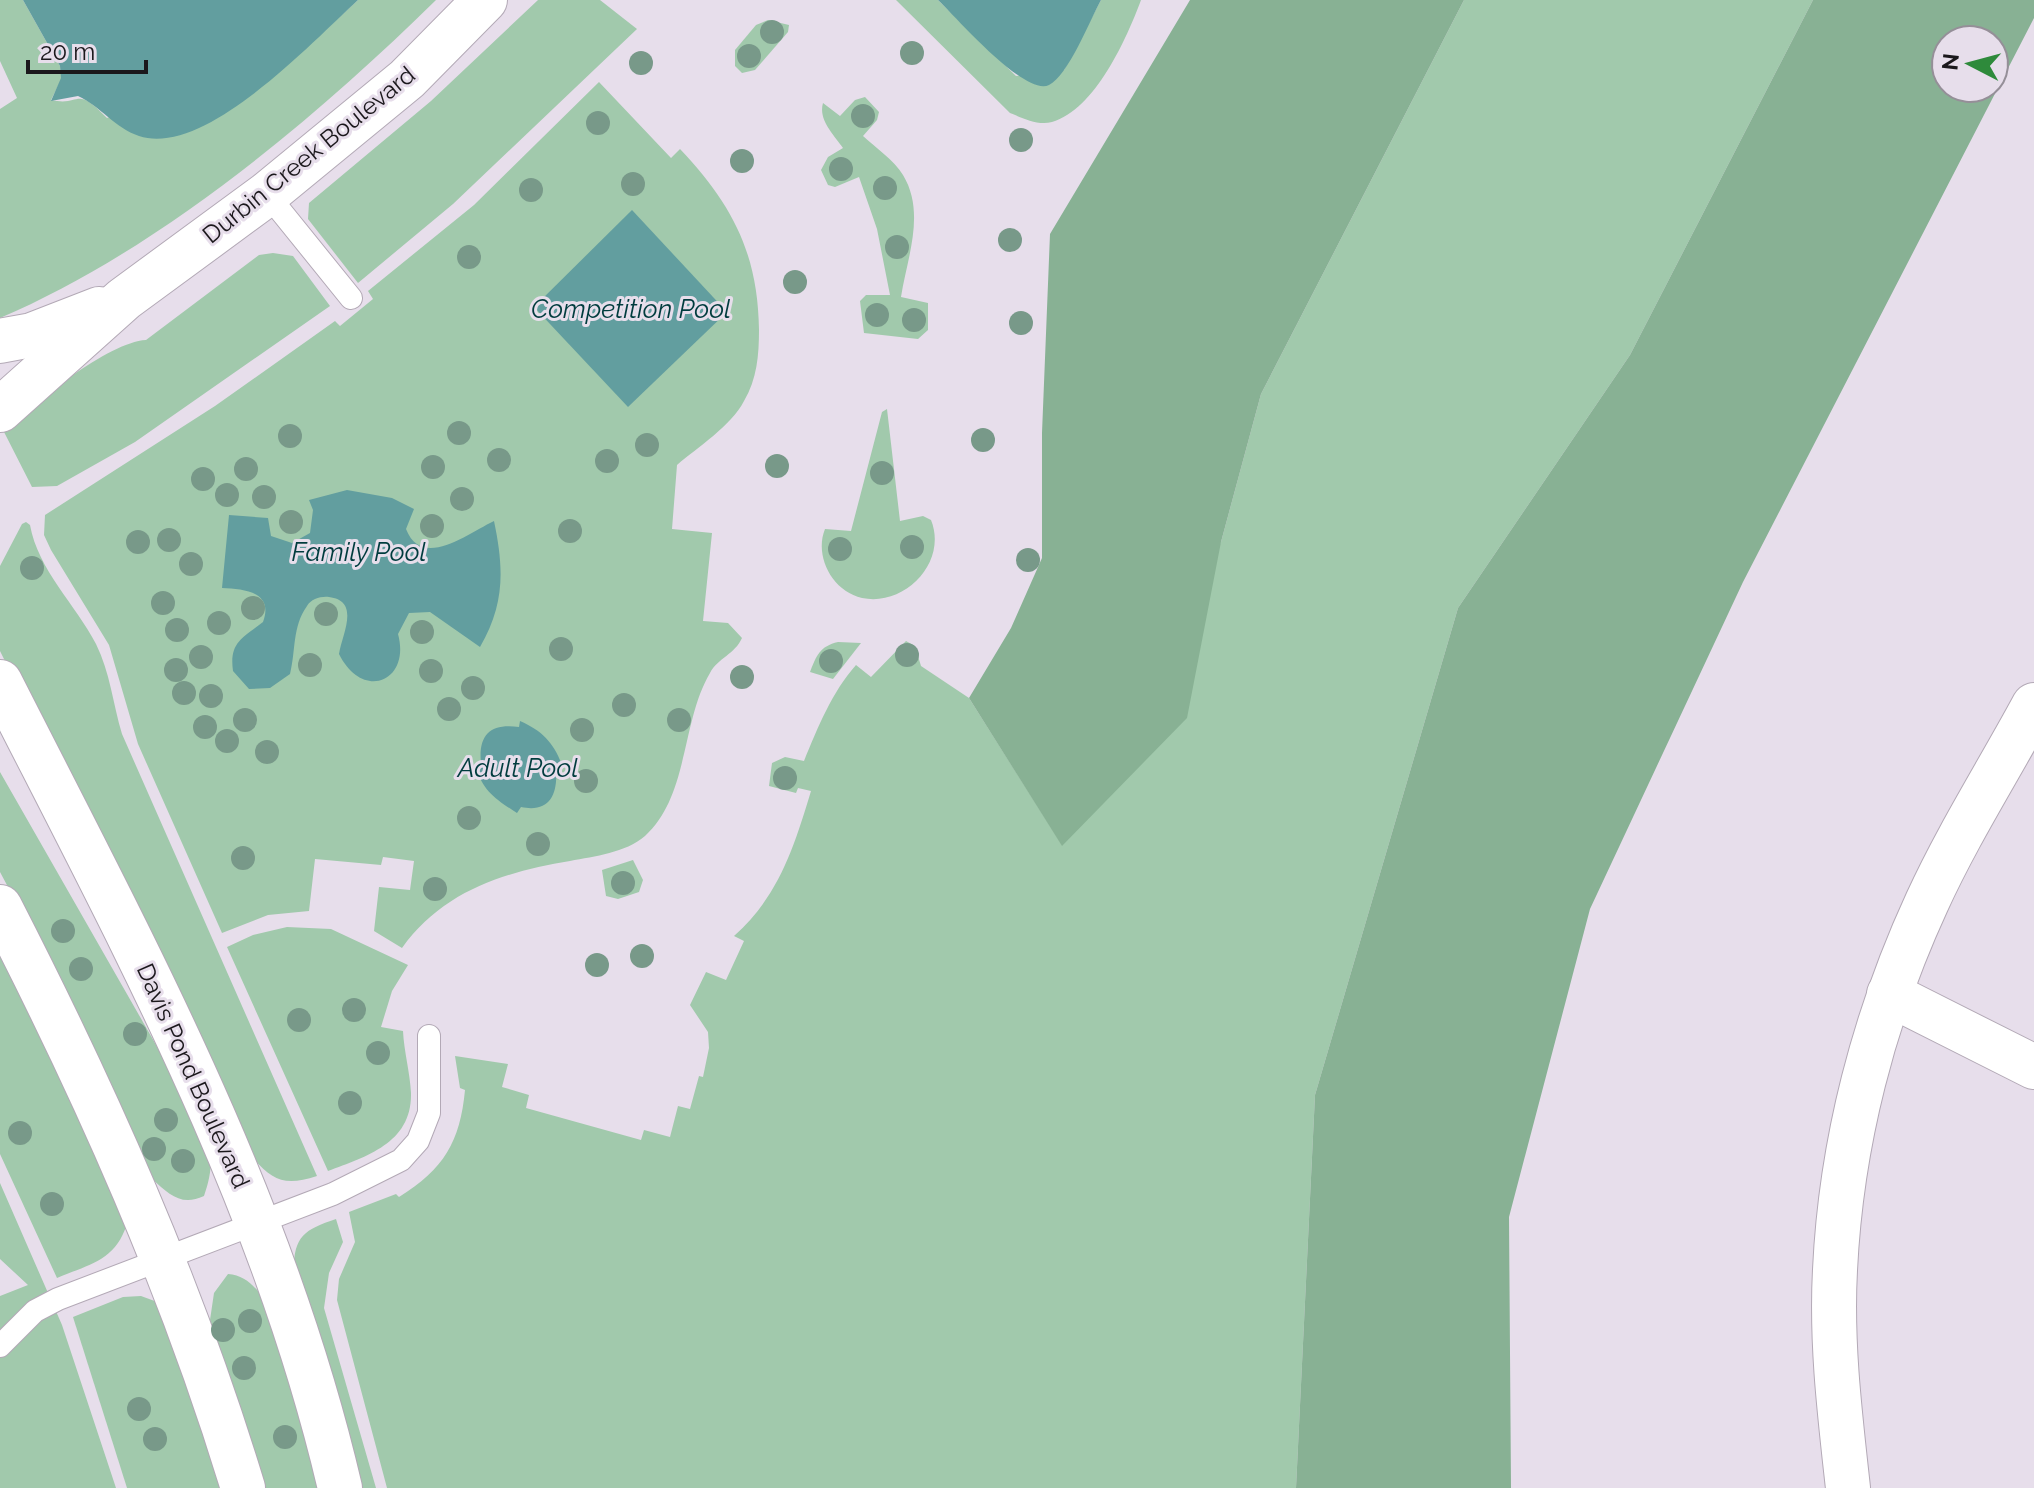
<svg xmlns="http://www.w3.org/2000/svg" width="2034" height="1488" viewBox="0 0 2034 1488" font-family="Raleway,sans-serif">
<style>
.green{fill:#a1c9ac}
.forest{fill:#88b194;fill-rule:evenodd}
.water{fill:#629e9f}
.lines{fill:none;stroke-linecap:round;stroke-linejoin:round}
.service-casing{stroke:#b3a9b6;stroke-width:24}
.minor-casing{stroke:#b3a9b6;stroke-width:46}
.tertiary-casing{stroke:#b3a9b6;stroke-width:46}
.service{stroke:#fff;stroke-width:22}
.minor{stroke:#fff;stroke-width:44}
.tertiary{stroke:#fff;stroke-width:44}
.tree{fill:#789989}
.labels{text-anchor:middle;stroke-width:6;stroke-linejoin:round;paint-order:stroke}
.street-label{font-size:24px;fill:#1b181c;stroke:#e7deeb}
.water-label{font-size:26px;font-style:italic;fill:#003c3e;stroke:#e7deeb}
</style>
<rect width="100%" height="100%" fill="#e7deeb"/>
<g class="green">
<path d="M0 0H23L60 66 62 78 51 100C82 107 74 84 107 118L322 33 358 0H436C314 120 157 251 0 318V109L17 98 0 61Z"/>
<path d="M538 0H600L637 29 453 204 358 283 308 219 309 203 431 101Z"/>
<path d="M896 0H938L1016 76 1064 70 1101 0H1141C1127 38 1095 110 1052 122 1038 126 1023 118 1010 113Z"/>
<path d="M1464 0H1813L1630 355 1458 608 1315 1095 1296 1488H387L337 1300 339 1279 355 1242 349 1212 396 1194 399 1197C444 1169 460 1142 465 1090L460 1088 455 1056 508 1064 502 1087 529 1095 526 1108 641 1140 644 1130 670 1137 678 1106 690 1109 699 1076 703 1077 709 1048 708 1032 690 1005 706 972 726 980 744 941 734 936C779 896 794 847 811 791L798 788 796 793 769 786 772 763 785 757 804 761C818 727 832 692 856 665L871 677 906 641 915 646 921 666 969 698 1062 845 1221 542 1261 394Z"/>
<path d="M768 20 789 25 788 32 755 70 742 73 735 66V50L756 25Z"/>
<path d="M599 82 671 158 680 149C732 204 758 253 759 330 759 355 757 379 744 401 731 426 698 447 677 465L672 529 712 533 703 621 728 623 742 638C735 654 718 658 710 673 681 722 689 796 645 836 625 853 595 856 570 861 504 872 443 891 402 948L374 931 379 887 410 890 414 861 383 857 381 865 315 859 309 911 268 915 222 933 138 744 109 645 51 550 44 535 45 515 215 406 335 321 340 326 373 299 368 291 474 205Z"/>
<path d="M865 97 879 112 877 120 863 136C876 148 894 160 903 175 926 213 907 258 901 297L928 303V330L918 339 864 333 860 301 866 295H890L877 229 859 177 835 187 828 185 821 170 828 157 843 148C834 135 818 120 823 103L840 116 855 100Z"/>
<path d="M273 253 293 256 330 306 135 442 57 486 32 487 3 430C33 404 108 342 146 340L259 255Z"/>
<path d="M887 409 900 521 923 516 931 520C948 562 905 607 862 598 832 591 814 556 825 529L851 531 882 412Z"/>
<path d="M26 522 30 525C38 570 76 605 96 644 110 672 113 704 122 734L317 1176C283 1187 271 1180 249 1153L0 651V566L22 524Z"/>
<path d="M838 642 861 643 833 679 810 672C816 656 820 646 838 642Z"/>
<path d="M0 772 207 1134C213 1157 212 1173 204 1196 181 1207 169 1194 152 1179L71 1005 0 872Z"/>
<path d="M633 860 643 880 639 892 618 899 606 896 602 870Z"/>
<path d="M287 927 331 929 408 965 392 991 381 1027 403 1031C404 1052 410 1072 411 1093 412 1143 367 1156 328 1171L227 947 253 935Z"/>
<path d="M0 934 127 1224C115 1261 90 1264 57 1278L0 1154Z"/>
<path d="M0 1183 62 1325 116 1488H0V1296L28 1285 0 1259Z"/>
<path d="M336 1219 343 1242 329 1273 324 1308 376 1488H356L294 1274C293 1237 303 1230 336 1219Z"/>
<path d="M228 1274C247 1275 257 1290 268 1303L328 1488H258L210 1320 214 1293Z"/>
<path d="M141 1296 160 1303 230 1488H127L73 1317 123 1297Z"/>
</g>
<g class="forest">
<path d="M1190 0H1464L1261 394 1221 542 1187 718 1062 846 969 698 1011 628 1042 558V433L1050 234Z"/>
<path d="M1813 0H2034V18L1743 582 1590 909 1509 1217 1511 1488H1296L1315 1095 1458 608 1630 355ZM1946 40H1994V88H1946Z"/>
</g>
<g class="water">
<path d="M23 0H358C313 41 205 158 139 136 115 128 100 106 78 96L51 101 61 78 60 66Z"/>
<path d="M938 0H1101C1090 20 1068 76 1049 85 1025 97 956 17 938 0Z"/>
<path d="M632 210 727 312 628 407 534 307Z"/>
<path d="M347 490 392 498 414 509 406 529C422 570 467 534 494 521 504 569 505 604 480 647L430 612 409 613 398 634C411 681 363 702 339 654 342 634 361 601 329 597 321 596 311 599 307 606 292 627 296 651 290 674L270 688 249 689 233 671C229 642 243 638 263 622 274 592 245 589 222 588L229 515 268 518 271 536 292 543 310 533 313 510 309 500Z"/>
<path d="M520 721C543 731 555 744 563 768L556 769C558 795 549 813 521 807L517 813C497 800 482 791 476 766L481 764C478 735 490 723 519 727Z"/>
</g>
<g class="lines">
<defs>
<g id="service">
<path d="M267 194 351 298"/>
<path d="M0 1346 35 1311 58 1299 333 1194 401 1160 418 1141 429 1113V1036"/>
</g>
<g id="minor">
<path d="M1889 994 2034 1067"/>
<path d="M1848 1488C1840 1416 1831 1343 1835 1270 1841 1143 1874 1017 1927 902 1958 834 1999 770 2034 705"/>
</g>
<g id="tertiary">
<path d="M0 341 32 335 99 309"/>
<path d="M0 410 124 299 267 194 407 79 485 0"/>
<path d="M0 682C134 946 272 1197 340 1488"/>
<path d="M0 907C97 1096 181 1284 243 1488"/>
</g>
</defs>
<use href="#service" class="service-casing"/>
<use href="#minor" class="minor-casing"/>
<use href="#tertiary" class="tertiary-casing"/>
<use href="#service" class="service"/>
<use href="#minor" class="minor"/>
<use href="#tertiary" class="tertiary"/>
</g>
<g class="tree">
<circle cx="772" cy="32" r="12"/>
<circle cx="912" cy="53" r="12"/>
<circle cx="749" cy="56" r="12"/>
<circle cx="641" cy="63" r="12"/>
<circle cx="863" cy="116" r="12"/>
<circle cx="598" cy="123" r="12"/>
<circle cx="1021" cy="140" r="12"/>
<circle cx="742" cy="161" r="12"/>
<circle cx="841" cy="169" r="12"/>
<circle cx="633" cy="184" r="12"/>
<circle cx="885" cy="188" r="12"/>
<circle cx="531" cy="190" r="12"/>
<circle cx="1010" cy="240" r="12"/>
<circle cx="897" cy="247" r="12"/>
<circle cx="469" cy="257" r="12"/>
<circle cx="795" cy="282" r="12"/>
<circle cx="877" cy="315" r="12"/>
<circle cx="914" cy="320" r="12"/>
<circle cx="1021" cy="323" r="12"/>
<circle cx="459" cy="433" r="12"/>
<circle cx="290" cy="436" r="12"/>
<circle cx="983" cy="440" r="12"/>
<circle cx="647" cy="445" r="12"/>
<circle cx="499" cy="460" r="12"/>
<circle cx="607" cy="461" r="12"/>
<circle cx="777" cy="466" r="12"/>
<circle cx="433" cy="467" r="12"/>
<circle cx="246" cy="469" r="12"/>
<circle cx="882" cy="473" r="12"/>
<circle cx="203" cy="479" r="12"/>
<circle cx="227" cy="495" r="12"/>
<circle cx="264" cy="497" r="12"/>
<circle cx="462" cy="499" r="12"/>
<circle cx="291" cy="522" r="12"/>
<circle cx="432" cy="526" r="12"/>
<circle cx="570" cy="531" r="12"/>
<circle cx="169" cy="540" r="12"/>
<circle cx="138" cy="542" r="12"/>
<circle cx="912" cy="547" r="12"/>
<circle cx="840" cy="549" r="12"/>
<circle cx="1028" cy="560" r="12"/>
<circle cx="191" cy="564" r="12"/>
<circle cx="32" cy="568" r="12"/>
<circle cx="163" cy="603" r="12"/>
<circle cx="253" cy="608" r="12"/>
<circle cx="326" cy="614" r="12"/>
<circle cx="219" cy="623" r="12"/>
<circle cx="177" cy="630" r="12"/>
<circle cx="422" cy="632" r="12"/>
<circle cx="561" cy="649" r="12"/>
<circle cx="907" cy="655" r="12"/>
<circle cx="201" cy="657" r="12"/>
<circle cx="831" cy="661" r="12"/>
<circle cx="310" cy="665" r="12"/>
<circle cx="176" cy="670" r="12"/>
<circle cx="431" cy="671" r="12"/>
<circle cx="742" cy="677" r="12"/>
<circle cx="473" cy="688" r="12"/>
<circle cx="184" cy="693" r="12"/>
<circle cx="211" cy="696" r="12"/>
<circle cx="624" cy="705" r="12"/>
<circle cx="449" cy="709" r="12"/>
<circle cx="245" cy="720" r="12"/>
<circle cx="679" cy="720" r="12"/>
<circle cx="205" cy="727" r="12"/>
<circle cx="582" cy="730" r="12"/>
<circle cx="227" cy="741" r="12"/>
<circle cx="267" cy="752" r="12"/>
<circle cx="785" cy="778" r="12"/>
<circle cx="586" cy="781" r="12"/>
<circle cx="469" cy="818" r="12"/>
<circle cx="538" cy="844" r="12"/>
<circle cx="243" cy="858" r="12"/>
<circle cx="623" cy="883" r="12"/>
<circle cx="435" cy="889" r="12"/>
<circle cx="63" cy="931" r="12"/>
<circle cx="642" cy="956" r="12"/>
<circle cx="597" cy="965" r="12"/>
<circle cx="81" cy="969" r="12"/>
<circle cx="354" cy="1010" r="12"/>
<circle cx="299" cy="1020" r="12"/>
<circle cx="135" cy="1034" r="12"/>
<circle cx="378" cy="1053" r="12"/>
<circle cx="350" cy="1103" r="12"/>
<circle cx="166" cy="1120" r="12"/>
<circle cx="20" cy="1133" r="12"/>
<circle cx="154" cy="1149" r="12"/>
<circle cx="183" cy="1161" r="12"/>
<circle cx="52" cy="1204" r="12"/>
<circle cx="250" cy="1321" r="12"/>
<circle cx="223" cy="1330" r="12"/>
<circle cx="244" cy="1368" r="12"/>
<circle cx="139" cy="1409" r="12"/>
<circle cx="285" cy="1437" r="12"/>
<circle cx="155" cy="1439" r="12"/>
</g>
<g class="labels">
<g class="street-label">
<text transform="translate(309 155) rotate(-39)" y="8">Durbin Creek Boulevard</text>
<text transform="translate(193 1076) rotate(66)" y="8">Davis Pond Boulevard</text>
</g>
<g class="water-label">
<text x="631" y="318">Competition Pool</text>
<text x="359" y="561">Family Pool</text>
<text x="518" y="777">Adult Pool</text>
</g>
</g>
<g transform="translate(1970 64) rotate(276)"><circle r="38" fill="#e7deeb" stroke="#958f98" stroke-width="2"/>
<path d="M0-6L14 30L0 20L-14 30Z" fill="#2e8a3b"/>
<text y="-12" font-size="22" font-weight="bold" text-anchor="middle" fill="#1b181c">N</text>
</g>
<path d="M28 60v12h118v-12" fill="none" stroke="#1b181c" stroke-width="4"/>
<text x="40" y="60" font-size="24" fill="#1b181c" stroke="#e7deeb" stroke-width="6" paint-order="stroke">20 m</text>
</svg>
